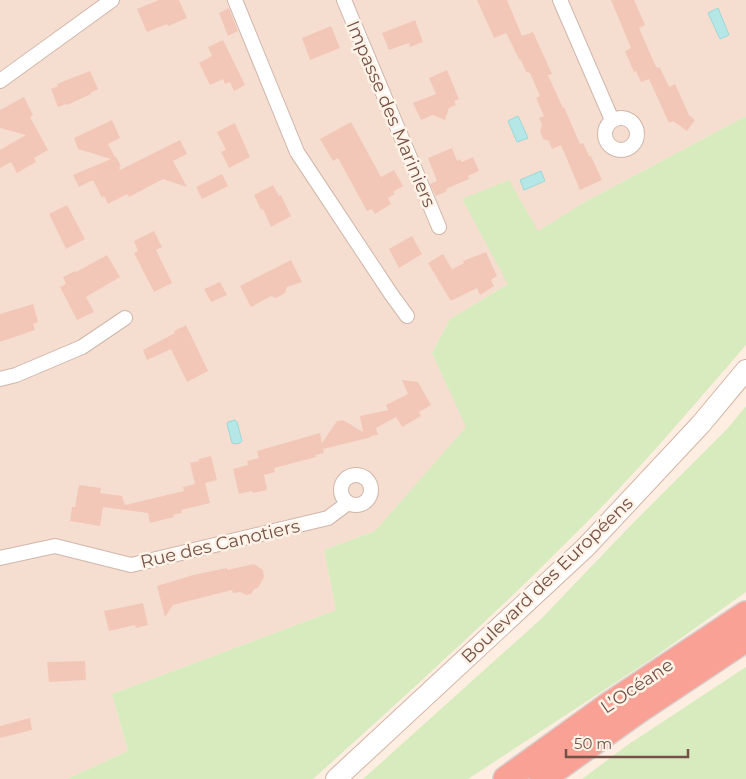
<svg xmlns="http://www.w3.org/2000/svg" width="746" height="779" viewBox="0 0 746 779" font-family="Montserrat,sans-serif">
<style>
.residential{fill:#f5decf}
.green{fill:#d7ebbf}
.water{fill:#b5e7e7;stroke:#9bd8d9}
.building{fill:#f3c7b8}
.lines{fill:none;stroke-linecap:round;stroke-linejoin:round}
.minor-casing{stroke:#d0b6ab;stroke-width:16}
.secondary-casing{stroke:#d3b5a7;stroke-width:22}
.motorway-casing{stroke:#d8cecb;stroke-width:28}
.minor{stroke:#fff;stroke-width:14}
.secondary{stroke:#fff;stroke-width:20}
.motorway{stroke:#f9a195;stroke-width:25}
.labels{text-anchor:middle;stroke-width:5;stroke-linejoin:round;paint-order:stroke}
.street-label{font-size:18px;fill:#755147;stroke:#fff3e8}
</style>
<rect width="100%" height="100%" fill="#fdeee1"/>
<path class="residential" d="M0 0H746V116L583 203 538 231 508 284 450 319 432 353 467 427 375 531 324 550 336 610 112 694 128 751 67 779H0Z"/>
<g class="green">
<path d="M746 116V345C693 406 641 468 584 525 497 613 405 696 313 779H67L128 751 112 694 336 610 324 550 375 531 466 427 432 353 450 319 508 284 462 199 509 180 538 231 583 203Z"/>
<path d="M746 406V592L653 658 468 779H363L541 619 631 525 728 428Z"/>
<path d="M746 667V779H582L626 746Z"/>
</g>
<g class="water">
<path d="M718 8 729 35 720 39 708 13Z"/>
<path d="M518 116 528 138 517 142 508 121Z"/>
<path d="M541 171 545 181 524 190 520 180Z"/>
<path d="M235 420 237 422 242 441 240 443 235 444 232 443 227 424 228 422Z"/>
</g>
<g class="building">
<path d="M159 0H179L187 18 168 26 167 24 147 32 137 9Z"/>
<path d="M477 0H507L522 36 533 32 552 74 548 75 563 108 564 107 580 144 583 143 589 156H591L602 180 580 190 561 145 552 149 549 141 543 139 540 131 542 125 539 118 544 116 536 98 540 96 530 73 526 72 521 60 519 59 506 33 494 38Z"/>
<path d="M611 0H634L645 25 639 28 656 67 660 68 669 87 675 84 689 115 695 120 687 131 673 121 669 123 649 79 641 82 636 71 634 72 625 51 631 48Z"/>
<path d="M229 8 238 31 228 36 219 13Z"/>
<path d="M415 20 423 42 410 47 409 43 389 50 382 33Z"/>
<path d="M331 26 340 48 310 60 302 38Z"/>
<path d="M223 40 245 85 234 91 230 82 225 84 223 79 210 85 199 63 212 56 208 47Z"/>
<path d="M447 70 459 99 454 101 456 105 449 108 445 120 433 115 421 120 413 103 436 94 429 78Z"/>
<path d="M90 71 98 89 90 93 91 94 67 105 66 104 58 107 51 89 58 86 57 84Z"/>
<path d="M24 97 33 115 30 117 48 150 34 158 36 162 17 173 11 162 0 168V150L26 135 0 128V110Z"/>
<path d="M112 120 120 138 108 144 115 157H116L121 166 119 167 120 170 180 140 187 154 173 161 187 187 163 179 129 197 127 194 108 204 104 196 102 198 93 180 79 187 73 175 111 159 78 149 74 138Z"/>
<path d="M351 122 381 177 394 170 403 186 393 192 395 194 388 198 391 204 375 214 372 209 367 211 338 158 333 161 320 139Z"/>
<path d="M235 123 250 157 229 168 221 152 226 150 217 132Z"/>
<path d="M452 148 457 161 460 159 462 162 473 157 479 171 468 176 469 179 446 189 447 191 436 196 430 184 437 181 428 158Z"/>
<path d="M222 174 228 186 202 199 196 187Z"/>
<path d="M273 185 279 196 281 195 291 216 271 227 263 209 261 210 254 195Z"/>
<path d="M67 205 85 239 66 249 49 214Z"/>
<path d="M154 231 162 247 156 250 172 283 154 292 134 253 138 251 134 241Z"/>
<path d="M412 236 422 254 399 268 389 249Z"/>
<path d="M486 252 497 276 491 280 494 286 480 295 477 288 451 301 428 263 443 254 452 269 464 263 463 261Z"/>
<path d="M107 255 120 277 86 297 94 312 77 320 60 287 66 284 63 277 75 271 76 272Z"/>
<path d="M291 260 302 282 287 287 285 293 276 298 271 296 251 307 240 286Z"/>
<path d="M220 282 227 295 211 302 204 289Z"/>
<path d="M33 304 38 322 33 324 35 330 0 342V314Z"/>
<path d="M186 325 208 371 187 382 171 349 147 360 143 350 175 333 174 331Z"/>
<path d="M402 380 418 382 431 405 419 412 421 416 402 427 396 417 376 428 378 435 370 436 372 437 323 449 324 453 315 455 316 457 274 468 275 472 264 475 267 490 253 493 252 491 239 494 233 469 248 465 247 461 259 458 257 451 320 433 322 443 337 421 343 420 363 432 360 416 388 410 386 405 408 394Z"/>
<path d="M211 456 217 480 205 483 210 503 181 510 182 513 173 515 174 517 150 523 148 513 103 507 100 526 70 521 72 507H75L79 485 101 488 100 493 122 496 125 505 184 491 183 487 195 484 190 463 199 461V459Z"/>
<path d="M254 564 263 570 264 577 258 588 254 589 251 594 246 595 240 592 233 593 232 590 173 605 165 617 157 586 193 575 227 568V570Z"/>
<path d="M143 603 148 625 136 628 135 625 109 631 104 611Z"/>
<path d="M85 661 86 680 49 682 47 662Z"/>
<path d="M30 718 32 730 0 738V726Z"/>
</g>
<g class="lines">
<defs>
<g id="minor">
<path d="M235 0 297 152 391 294 407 316"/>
<path d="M344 0 439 227"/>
<path d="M560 0 612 120"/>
<path d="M0 81 112 0"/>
<circle cx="621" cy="134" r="16"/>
<path d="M0 379 16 375 82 347 125 318"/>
<circle cx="356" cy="490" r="15"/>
<path d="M0 558 55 546 131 565 328 518 348 503"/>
</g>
<path id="secondary" d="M336 779 586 547 701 424 746 370"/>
<g id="motorway">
<path d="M506 779 606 707 746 614"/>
<path d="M542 779 639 710 746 639"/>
</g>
</defs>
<use href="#minor" class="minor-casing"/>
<use href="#secondary" class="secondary-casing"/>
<use href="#motorway" class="motorway-casing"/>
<use href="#minor" class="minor"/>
<use href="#secondary" class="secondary"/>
<use href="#motorway" class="motorway"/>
</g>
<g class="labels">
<g class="street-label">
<text transform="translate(391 114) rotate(67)" y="6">Impasse des Mariniers</text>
<text transform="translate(220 544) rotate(-13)" y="6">Rue des Canotiers</text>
<text transform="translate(547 580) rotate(-44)" y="6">Boulevard des Européens</text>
<text transform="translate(637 686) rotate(-34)" y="6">L’Océane</text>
</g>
</g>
<path d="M566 749v8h122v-8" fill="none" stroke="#755147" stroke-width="2.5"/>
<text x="574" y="749" font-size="15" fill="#755147" stroke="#fff3e8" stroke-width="4" paint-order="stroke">50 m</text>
</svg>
